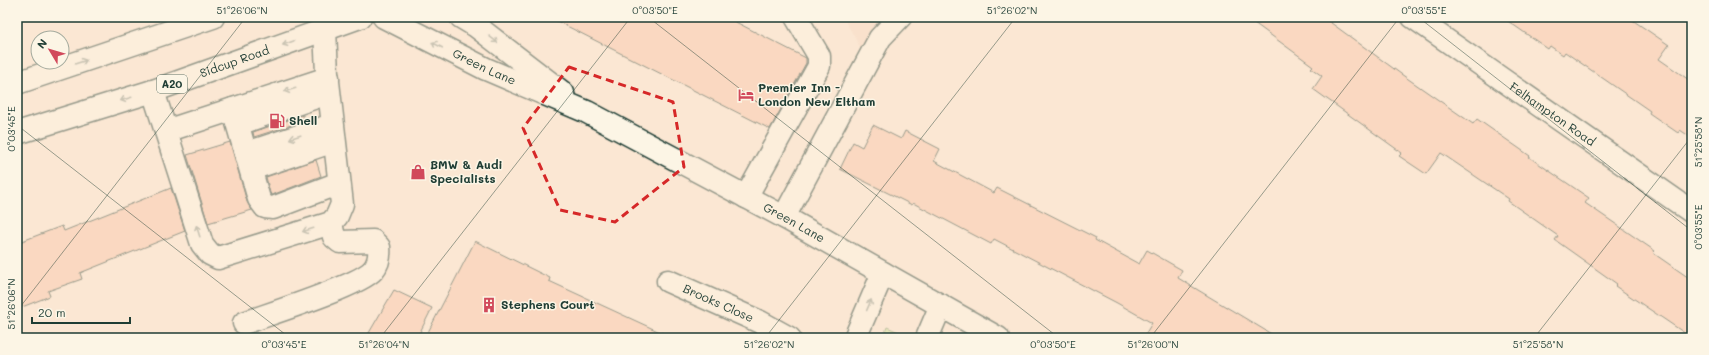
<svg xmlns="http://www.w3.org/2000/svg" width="1709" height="355" viewBox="0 0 1709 355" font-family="Mali,sans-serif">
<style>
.built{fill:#f6dac4}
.green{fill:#d0e69b;stroke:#789268}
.building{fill:#f9c6aa;stroke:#1f3d34}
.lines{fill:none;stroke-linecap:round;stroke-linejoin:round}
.minor-casing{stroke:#1f3d34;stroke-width:25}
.major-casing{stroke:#1f3d34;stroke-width:25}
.highway-casing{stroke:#1f3d34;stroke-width:25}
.minor{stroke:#fcf5e5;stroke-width:22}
.major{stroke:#fcf5e5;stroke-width:22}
.highway{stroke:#fcf5e5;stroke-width:22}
.oneway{stroke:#8e998c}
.marked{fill:none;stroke:#d62828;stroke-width:3;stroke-dasharray:8 5;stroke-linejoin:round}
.ticks{fill:none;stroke:#1f3d34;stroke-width:1;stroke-opacity:0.45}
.labels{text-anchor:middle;stroke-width:3;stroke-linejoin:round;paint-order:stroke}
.shield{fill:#fcf5e5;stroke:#617469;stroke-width:1}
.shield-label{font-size:11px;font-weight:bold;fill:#1f3d34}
.street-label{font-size:12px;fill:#1f3d34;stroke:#fcf5e5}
.poi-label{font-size:12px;font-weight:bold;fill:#1f3d34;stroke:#fcf5e5;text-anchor:start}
.neatline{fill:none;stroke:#1f3d34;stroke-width:1.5}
.ticks-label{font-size:10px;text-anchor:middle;fill:#1f3d34}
</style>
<rect width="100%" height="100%" fill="#fbe7d3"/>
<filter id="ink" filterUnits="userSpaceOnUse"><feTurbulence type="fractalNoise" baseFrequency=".025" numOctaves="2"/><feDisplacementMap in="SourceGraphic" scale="8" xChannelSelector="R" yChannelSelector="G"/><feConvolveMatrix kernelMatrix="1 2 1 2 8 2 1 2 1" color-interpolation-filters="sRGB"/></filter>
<g filter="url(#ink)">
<path class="built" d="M843 17H885L864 54Z"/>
<path class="green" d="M887 327 906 335 905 338H883Z"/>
<g class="building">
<path d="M549 17H726L806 58V63L770 129Z"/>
<path d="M1246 17H1323L1401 74 1473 124 1477 119 1530 156 1529 157 1589 198 1585 203 1655 251 1653 253 1692 280V338L1615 286 1617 284 1555 240 1558 236 1508 201 1509 199 1441 153 1426 174 1399 156 1402 153 1313 89 1322 76 1311 68 1313 66Z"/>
<path d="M1502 17H1628L1669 45 1659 59 1692 82V138L1680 130 1678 133 1649 113 1650 111 1565 52 1563 55 1550 46 1548 49Z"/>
<path d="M303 115 304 121 254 137 253 132Z"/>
<path d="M873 125 901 139 905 131 940 149 934 161 994 193 997 188 1096 238 1095 240 1139 264 1147 250 1182 270 1178 278 1278 338H1143L1152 323 1117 303 994 239 991 244 913 203 912 205 840 169 853 142 862 147Z"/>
<path d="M230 142 247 202 252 210 208 223 187 155Z"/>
<path d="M316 160 321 176 272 195 270 193 266 177Z"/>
<path d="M171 188 185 231 80 273 82 279 48 291 50 296 17 309V243L62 226 64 231Z"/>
<path d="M475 241 550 278 549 281 673 338H425Z"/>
<path d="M394 290 432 308 417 338H366Z"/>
</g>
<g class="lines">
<defs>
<g id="minor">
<path id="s1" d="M1413 17 1692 212"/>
<path d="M153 91 202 244 210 254 218 258 331 223 337 216 342 204 327 73 325 30"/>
<path d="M233 109 259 199 265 207 273 208 339 183"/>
<path d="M238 124 322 95"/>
<path d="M166 131 328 78"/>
<path d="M247 153 332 125"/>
<path d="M251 169 334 141"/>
<path d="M746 197 819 66V56L796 17"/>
<path d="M784 217 880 38 900 17"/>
<path id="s2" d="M668 281 760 322 789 338"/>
<path d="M244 323C269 314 359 286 373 270 379 263 380 256 379 247L373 241 340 242 334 237 331 223"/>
<path d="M855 338 883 273"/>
<path d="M927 338 941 305"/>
</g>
<g id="major">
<path id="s3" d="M384 17 486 69 587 112 784 217 998 338"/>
<path d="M461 17 476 26 563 93"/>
</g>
<g id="highway">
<path d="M17 83 213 17"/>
<path id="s4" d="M17 133 153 91 360 17"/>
</g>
</defs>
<use href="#minor" class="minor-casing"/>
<use href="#major" class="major-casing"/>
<use href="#highway" class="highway-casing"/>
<use href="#minor" class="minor"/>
<use href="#major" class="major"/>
<use href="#highway" class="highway"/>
</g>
<defs><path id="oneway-shaft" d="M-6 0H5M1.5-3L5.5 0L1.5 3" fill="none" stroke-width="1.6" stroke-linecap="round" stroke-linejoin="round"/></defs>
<g class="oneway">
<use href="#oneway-shaft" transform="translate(493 39) rotate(38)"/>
<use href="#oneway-shaft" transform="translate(288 43) rotate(160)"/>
<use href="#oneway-shaft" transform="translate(437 45) rotate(-152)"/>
<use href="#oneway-shaft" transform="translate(81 62) rotate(-18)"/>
<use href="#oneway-shaft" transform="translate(290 90) rotate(163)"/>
<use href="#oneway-shaft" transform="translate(126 99) rotate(163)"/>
<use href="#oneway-shaft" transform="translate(295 137) rotate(162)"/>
<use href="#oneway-shaft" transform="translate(308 230) rotate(163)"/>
<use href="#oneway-shaft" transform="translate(198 231) rotate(-108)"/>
<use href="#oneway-shaft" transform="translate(869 305) rotate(-67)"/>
</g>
</g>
<path d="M0 0H1709V355H0ZM569 67 673 102 684 167 615 222 560 210 523 128Z" fill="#fbe7d3" fill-opacity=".55" fill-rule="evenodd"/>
<path class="marked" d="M569 67 673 102 684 167 615 222 560 210 523 128Z"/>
<path class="ticks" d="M648 17 1059 338M1418 17 1692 231M17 125 290 338M17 311 246 17M380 338 631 17M765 338 1016 17M1150 338 1400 17M1534 338 1692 136"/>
<defs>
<symbol id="hotel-bare" viewBox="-9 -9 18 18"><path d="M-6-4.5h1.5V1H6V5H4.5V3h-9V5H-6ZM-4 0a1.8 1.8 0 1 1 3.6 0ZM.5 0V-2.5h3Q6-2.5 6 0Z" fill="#d1495b" stroke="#fcf5e5" stroke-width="2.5" paint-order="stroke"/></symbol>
<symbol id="fuel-bare" viewBox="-9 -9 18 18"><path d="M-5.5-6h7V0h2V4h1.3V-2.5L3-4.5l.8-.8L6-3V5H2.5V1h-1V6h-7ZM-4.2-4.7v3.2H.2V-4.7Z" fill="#d1495b" stroke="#fcf5e5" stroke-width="2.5" paint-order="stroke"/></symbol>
<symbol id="shop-bare" viewBox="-9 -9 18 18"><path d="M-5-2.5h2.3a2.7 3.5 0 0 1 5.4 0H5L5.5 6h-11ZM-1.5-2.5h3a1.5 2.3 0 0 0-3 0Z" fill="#d1495b" stroke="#fcf5e5" stroke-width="2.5" paint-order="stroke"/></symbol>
<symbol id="building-bare" viewBox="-9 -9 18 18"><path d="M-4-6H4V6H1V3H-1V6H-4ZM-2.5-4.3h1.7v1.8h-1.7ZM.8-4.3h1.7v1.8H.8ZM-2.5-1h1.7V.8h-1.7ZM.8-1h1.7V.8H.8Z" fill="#d1495b" stroke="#fcf5e5" stroke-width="2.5" paint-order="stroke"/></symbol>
</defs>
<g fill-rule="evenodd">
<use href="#hotel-bare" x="735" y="84" width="22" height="22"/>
<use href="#fuel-bare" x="266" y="110" width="22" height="22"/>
<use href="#shop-bare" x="407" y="161" width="22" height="22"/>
<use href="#building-bare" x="478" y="294" width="22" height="22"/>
</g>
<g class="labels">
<rect class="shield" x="157" y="75" width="30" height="18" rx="3"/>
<g class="shield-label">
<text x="172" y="88">A20</text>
</g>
<g class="street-label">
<text dy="4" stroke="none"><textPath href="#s4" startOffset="229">Sidcup Road</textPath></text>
<text dy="4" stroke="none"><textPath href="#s3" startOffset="112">Green Lane</textPath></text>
<text dy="4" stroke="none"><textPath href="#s1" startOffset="170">Felhampton Road</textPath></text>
<text dy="4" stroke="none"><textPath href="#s3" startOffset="459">Green Lane</textPath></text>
<text dy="4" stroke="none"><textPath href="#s2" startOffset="55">Brooks Close</textPath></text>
</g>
<g class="poi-label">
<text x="758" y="92">Premier Inn -<tspan x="758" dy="14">London New Eltham</tspan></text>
<text x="289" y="125">Shell</text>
<text x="430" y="169">BMW &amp; Audi<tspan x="430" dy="14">Specialists</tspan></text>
<text x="501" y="309">Stephens Court</text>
</g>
</g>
<rect width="1709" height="355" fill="none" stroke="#fcf5e5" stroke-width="44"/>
<g transform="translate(50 50) rotate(308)"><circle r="19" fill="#fcf5e5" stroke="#a4ab9e"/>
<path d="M0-3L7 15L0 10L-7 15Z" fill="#d1495b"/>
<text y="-6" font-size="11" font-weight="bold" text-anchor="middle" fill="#1f3d34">N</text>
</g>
<path d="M32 317v6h98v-6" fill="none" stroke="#1f3d34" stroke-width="2"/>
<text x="38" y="317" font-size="12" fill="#1f3d34" stroke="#fcf5e5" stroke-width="3" paint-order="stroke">20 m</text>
<rect x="22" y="22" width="1665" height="311" class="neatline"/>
<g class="ticks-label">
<text x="242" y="14">51°26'06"N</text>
<text x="655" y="14">0°03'50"E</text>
<text x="1012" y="14">51°26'02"N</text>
<text x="1424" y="14">0°03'55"E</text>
<text transform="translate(11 129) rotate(-90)" y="4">0°03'45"E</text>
<text transform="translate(1698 142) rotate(-90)" y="4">51°25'58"N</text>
<text transform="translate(1698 227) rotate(-90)" y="4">0°03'55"E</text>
<text transform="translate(11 304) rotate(-90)" y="4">51°26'06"N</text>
<text x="284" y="348">0°03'45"E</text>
<text x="384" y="348">51°26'04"N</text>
<text x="769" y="348">51°26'02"N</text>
<text x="1053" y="348">0°03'50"E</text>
<text x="1153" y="348">51°26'00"N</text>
<text x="1538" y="348">51°25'58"N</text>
</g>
</svg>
